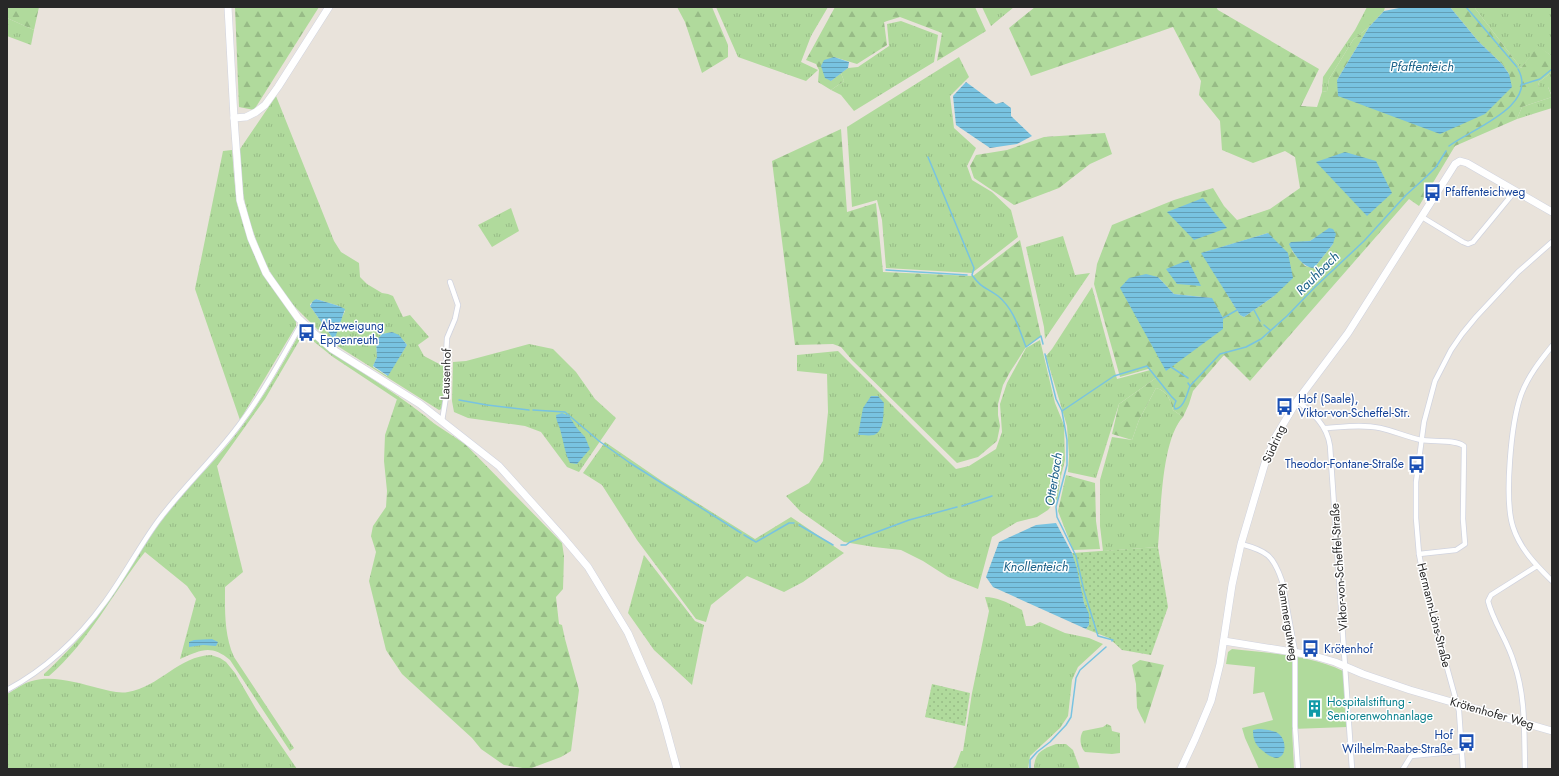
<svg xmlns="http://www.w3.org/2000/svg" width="1559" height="776" viewBox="0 0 1559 776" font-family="Jost,sans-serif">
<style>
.grass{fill:url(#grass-tufts);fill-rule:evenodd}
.forest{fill:url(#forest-firs);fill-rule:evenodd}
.park{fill:#b0da9c}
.garden{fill:url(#garden-dots)}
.water{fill:url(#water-rules)}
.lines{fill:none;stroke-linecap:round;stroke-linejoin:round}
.stream{stroke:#78c3e1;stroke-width:1.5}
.street-casing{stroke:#d0d3df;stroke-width:6}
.secondary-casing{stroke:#d0d3df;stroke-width:8}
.street{stroke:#fff;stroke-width:4.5}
.secondary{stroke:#fff;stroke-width:7}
.labels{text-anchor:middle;stroke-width:3;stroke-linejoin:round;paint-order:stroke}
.transit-label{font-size:12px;fill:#164399;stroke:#fff;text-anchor:start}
.street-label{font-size:12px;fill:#282828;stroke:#fff}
.culture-label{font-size:12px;fill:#0d838f;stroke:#fff;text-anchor:start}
.water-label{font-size:13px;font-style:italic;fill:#1b6188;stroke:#fff}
</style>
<defs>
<pattern id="grass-tufts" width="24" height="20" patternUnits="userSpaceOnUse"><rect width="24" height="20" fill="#b0da9c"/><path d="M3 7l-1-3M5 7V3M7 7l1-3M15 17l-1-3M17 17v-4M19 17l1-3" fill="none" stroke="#97bb86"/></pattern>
<pattern id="forest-firs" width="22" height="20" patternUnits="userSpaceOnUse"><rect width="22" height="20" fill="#b0da9c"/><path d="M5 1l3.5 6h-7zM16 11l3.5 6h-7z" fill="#97bb86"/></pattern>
<pattern id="garden-dots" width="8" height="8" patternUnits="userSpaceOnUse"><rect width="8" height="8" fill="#b0da9c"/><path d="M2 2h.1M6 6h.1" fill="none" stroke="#97bb86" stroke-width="1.8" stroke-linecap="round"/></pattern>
<pattern id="water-rules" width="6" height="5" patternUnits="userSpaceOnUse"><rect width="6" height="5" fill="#78c3e1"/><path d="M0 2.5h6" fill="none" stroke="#629eb6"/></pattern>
</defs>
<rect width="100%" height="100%" fill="#e9e3db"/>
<g class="grass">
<path d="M716 7H828L811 36 801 62 818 70 806 81 738 57Z"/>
<path d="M982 7H1014L991 26Z"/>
<path d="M1367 7H1385L1384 11 1369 27 1353 40 1329 79 1327 91 1322 92 1323 77 1355 30Z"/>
<path d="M1474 7H1552V56L1538 47 1521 68Z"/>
<path d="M7 18 34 30 31 45 7 36Z"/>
<path d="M901 21 938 35 934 62 854 111 841 95 831 90 844 81 841 73 848 68 858 67 889 46 887 24Z"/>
<path d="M959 57 969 77 950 96 954 128 976 148 967 166 972 180 992 192 1011 210 1018 237 972 273 886 268 882 220 877 200 852 207 847 127Z"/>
<path d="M1552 72V96L1548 87 1538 88 1539 82Z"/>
<path d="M276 96 334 241 341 252 359 263 360 277 367 284 382 293 388 294 393 296 403 317 410 315 429 337 418 345 424 356 445 367V391L442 409 439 410 328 340 291 303 277 284 263 259 249 220 241 185 240 149ZM316 299 339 306 345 311 332 337 310 306V304ZM392 332 404 341 407 345 387 376 373 367V366L377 357 376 341 382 334Z"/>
<path d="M1552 97V108L1517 119 1522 107Z"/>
<path d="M232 150 234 176 237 204 250 245 265 278 296 320V326L240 420 195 289 223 151Z"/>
<path d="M511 208 519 231 492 247 478 225Z"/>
<path d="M1063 236 1075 275 1090 273 1045 339 1044 327 1026 247Z"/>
<path d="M1092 287 1117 379 1154 369 1156 378 1119 404 1096 478 1068 472 1069 456 1067 426 1046 356 1052 349Z"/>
<path d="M302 333C314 334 323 346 333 353 368 377 405 398 437 426L333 357 307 336H302L265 399 217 466 243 572 225 587C225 611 224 634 234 657L294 748 290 751 230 660C211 644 201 650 180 659L196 599 187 586 145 552C113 592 89 642 49 676H44V674C68 652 90 628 108 601 126 574 142 546 162 520 182 492 208 469 230 442 256 410 277 374 297 338Z"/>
<path d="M1040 340 1055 403 1064 425 1065 460 1060 480 1058 498 1048 510 1037 517 1017 522 992 537 978 589 948 577 923 561 901 550 874 547 844 542 800 511 786 496 809 483 823 461 828 412 827 374 797 371V355L838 351 956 469 969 466 996 449 1002 432 1000 404 1007 383 1026 348Z"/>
<path d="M529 344 553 349 576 372 595 399 616 418 579 472 567 467 541 432 525 426 468 418 454 412 452 401 453 362 466 361Z"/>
<path d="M1156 388C1167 391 1170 399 1173 410L1183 417C1161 440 1161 514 1158 547L1103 551 1100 526V480L1112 437 1132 440 1139 420Z"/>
<path d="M605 442 662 481 755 539 791 517 844 553 803 582 784 592 747 576 711 605 706 622 696 619 637 540 602 485 583 473Z"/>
<path d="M644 555 695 621 704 625 692 685 654 650 628 613Z"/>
<path d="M985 597C998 597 1010 604 1022 610L1026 626H1032L1040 622 1065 633 1089 638 1103 644 1078 667 1072 680 1068 716 1060 728 1030 756 1028 769H952L956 765 961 751H963L972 693 989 611Z"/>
<path d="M211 655 220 658 226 662 235 673 256 709 297 769H7V694C15 690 23 683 32 681 53 675 78 683 98 688 108 690 118 694 128 692 159 687 179 656 211 655Z"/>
<path d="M1107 724 1111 726 1112 731 1120 733V753L1112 754 1085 752C1080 747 1079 737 1083 731L1103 727Z"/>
<path d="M1056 744H1066L1073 750 1080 769H1034C1034 753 1042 749 1056 744Z"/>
</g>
<g class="forest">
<path d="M7 7H39L34 30 7 18Z"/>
<path d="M235 7H319L254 110 239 107Z"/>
<path d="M677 7H712L728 45V57L702 73 685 22Z"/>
<path d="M835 7H975L986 31 937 61 942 33 900 17 884 22 887 45 857 64 834 57 831 81 841 73 844 81 831 90 818 82 819 70 816 64 806 60Z"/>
<path d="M1035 7H1216L1218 10 1319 69 1301 106 1317 107 1322 92 1327 91 1329 79 1353 40 1369 27 1337 80 1509 74 1502 64 1478 41 1450 7H1474L1521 68 1538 46 1552 56V72L1539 82 1538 87H1548L1552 97 1522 107 1517 119 1455 146 1419 206 1409 199 1250 381 1224 355 1193 391 1189 404 1183 417 1173 410C1170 399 1167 391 1156 388L1139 420 1132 440 1112 434 1119 404 1156 378 1153 370 1148 369 1120 377 1094 284 1097 264 1112 225 1174 200 1213 188 1224 206 1237 220 1270 209 1300 188 1295 157 1285 151 1253 163 1222 150 1220 121 1199 95 1201 81 1173 27 1031 76 1009 28ZM1268 233 1274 296 1244 317 1240 315 1202 253ZM1316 237 1333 244 1314 268 1305 266 1292 251 1303 242 1310 241ZM1158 277 1174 294 1212 298 1166 371Z"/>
<path d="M841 129 847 212 876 203 883 272 973 276 1020 240 1041 336 1026 347 1010 372 1003 385 998 404V415L1000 426 997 441 978 457 957 463 852 360 841 347 833 344 795 345 772 161Z"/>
<path d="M1105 133 1112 154 1090 164 1059 188 1014 205 974 178 970 166 976 155 1007 150 1044 137Z"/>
<path d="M397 399 465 444 562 543 564 556 563 589 556 597 559 624 562 625 565 639 579 690 571 751 561 757 529 769 504 765 481 749 472 738 402 674 386 650 369 581 376 552 371 536 373 526 386 507 387 491 384 461 385 435Z"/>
<path d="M1066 475 1095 483 1096 521 1100 549 1073 550 1058 511Z"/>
<path d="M1140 660 1164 665 1145 724 1137 708 1136 684 1132 665Z"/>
</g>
<path class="park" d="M1232 649C1267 653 1311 655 1343 671L1347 727 1292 729 1294 769H1259L1245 738 1242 728 1273 720 1264 692 1253 694 1255 667 1226 664 1228 652Z"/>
<g class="garden">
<path d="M1158 547 1168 607 1151 655 1122 650 1109 638 1086 629 1089 625C1089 615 1087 612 1084 603 1079 587 1077 570 1072 553Z"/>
<path d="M932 684 970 693 965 726 925 717Z"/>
</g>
<g class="water">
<path d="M1404 7H1450L1478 41 1502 64 1509 74 1512 87 1485 114 1440 134 1338 96 1337 80 1369 27 1384 11Z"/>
<path d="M834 57 849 62 848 68 831 81 825 78 821 66 824 60Z"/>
<path d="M966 82 996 104 1003 102 1011 108V116L1032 136 1017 144 990 148 956 125 953 96Z"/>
<path d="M1345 152 1376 161 1392 193 1367 216 1316 162Z"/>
<path d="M1203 198 1227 228 1194 240 1167 212Z"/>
<path d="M1329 228 1333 229 1336 234 1333 244 1314 268C1303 268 1293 253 1289 244L1291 242 1310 241Z"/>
<path d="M1268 233 1288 253 1293 278 1274 296 1244 317 1240 315 1201 253Z"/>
<path d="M1188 260 1201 286 1177 284 1166 269Z"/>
<path d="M1146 274 1158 277 1174 294 1212 298 1223 318V329L1166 371 1120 288 1129 278Z"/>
<path d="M316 299 339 306 345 309 335 338 332 337 310 306 313 301Z"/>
<path d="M392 332 399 335 407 345 388 376 373 366 377 357 376 341 382 334Z"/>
<path d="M871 396H878L884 403C883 412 885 431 874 435 869 436 862 435 858 435L863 408Z"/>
<path d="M562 413 569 416 576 427 585 437 590 449 577 464 570 463C565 453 564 444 561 433 560 426 556 422 556 415Z"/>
<path d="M1056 523 1072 553 1077 569 1084 603 1089 614V625L1086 629 993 587 986 577 999 542 1036 525Z"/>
<path d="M212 639 218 642 216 646 203 645 189 647V642L194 640Z"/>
<path d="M1258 729C1263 729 1270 730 1276 732 1291 739 1286 772 1263 751 1255 745 1253 739 1253 730Z"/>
</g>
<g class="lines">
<g class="stream">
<path d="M1466 7 1517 67"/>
<path d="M1521 85 1540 79 1552 69"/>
<path d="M1449 146C1471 129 1539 106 1518 69"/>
<path d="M928 157 974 268 972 275C982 289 986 287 998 296 1014 309 1019 329 1026 347L1041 336 1043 344"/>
<path d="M886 270 967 275"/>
<path d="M1254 310 1260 321"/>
<path d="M1223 318 1237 310"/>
<path d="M1264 325 1270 330"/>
<path d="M1045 354 1056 399 1062 411"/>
<path d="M1171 367 1188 378"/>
<path d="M1188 383 1190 386 1220 354 1246 347 1261 339 1287 316 1315 287 1364 241 1406 195 1426 177 1436 167 1446 151"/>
<path d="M459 400 487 405 529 410"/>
<path d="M533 410 565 412 599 441 630 463 741 533"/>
<path d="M962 506 992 496"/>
<path d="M799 525 833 545"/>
<path d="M744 535 756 542 789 523H794"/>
<path d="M841 545H846L850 542 909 520 957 507"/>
<path d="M1112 641 1113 640 1098 636 1084 591 1076 556 1057 517 1056 507 1067 465V440L1062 411 1114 376 1147 366 1171 396 1176 401 1174 406 1175 409C1184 408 1187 394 1190 386"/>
<path d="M1030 769V760L1037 752 1050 742 1066 725 1071 717 1076 678 1080 670 1106 647"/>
</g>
<defs>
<g id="street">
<path d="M1422 217 1463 242 1468 244 1473 242 1515 191"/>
<path d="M1552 346C1540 361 1528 376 1521 395 1511 423 1504 499 1513 527 1520 549 1536 565 1552 581"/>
<path d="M1297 401C1313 413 1327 425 1330 446L1352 769"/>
<path d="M442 421 448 385 446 357 447 338 455 319 458 305 450 282"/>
<path d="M1325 428C1343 427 1362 424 1380 428 1394 431 1407 437 1421 440 1433 442 1455 439 1464 446L1463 519 1465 544 1456 550 1419 554"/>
<path d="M1241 544C1267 551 1273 555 1282 581L1295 651V726L1298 769"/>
<path d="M7 690C46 669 79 638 105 602 124 576 139 547 158 521 184 486 217 456 242 421 265 391 283 355 302 323"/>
<path d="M1403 769 1411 756 1462 751"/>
<path d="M1463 769 1459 711 1427 595 1419 554 1416 518V482L1424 422 1435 381 1451 350 1462 334 1476 317 1518 272 1552 242"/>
<path d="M1525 769C1524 734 1526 696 1514 663 1508 641 1493 622 1488 601L1491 595 1537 566"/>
</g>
<g id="secondary">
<path d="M228 7 234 118 240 200 251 238 266 273 298 318 316 335 332 349 420 404 499 466 561 535 588 567 628 633 658 702 665 725 677 769"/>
<path d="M234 118 246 117 256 112 265 105 278 87 329 7"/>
<path d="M1224 641 1311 655 1335 662 1363 674 1410 690 1552 731"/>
<path d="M1181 769 1195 739 1211 701 1220 664 1232 585 1241 544 1265 463 1276 436 1297 401 1348 333 1455 164 1460 161 1467 163 1552 212"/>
</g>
</defs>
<use href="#street" class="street-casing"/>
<use href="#secondary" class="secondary-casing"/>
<use href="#street" class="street"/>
<use href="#secondary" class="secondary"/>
</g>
<defs>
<symbol id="bus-bare" viewBox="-9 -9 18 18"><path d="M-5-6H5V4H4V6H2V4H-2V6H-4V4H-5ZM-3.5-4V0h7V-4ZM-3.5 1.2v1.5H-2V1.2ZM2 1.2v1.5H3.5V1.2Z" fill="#1a4fb4" stroke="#fff" stroke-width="2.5" paint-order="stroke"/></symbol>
<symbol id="building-bare" viewBox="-9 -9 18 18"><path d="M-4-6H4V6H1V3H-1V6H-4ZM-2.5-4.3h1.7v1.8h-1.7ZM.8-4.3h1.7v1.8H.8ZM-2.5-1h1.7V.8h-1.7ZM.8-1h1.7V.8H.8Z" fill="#0f9aa8" stroke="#fff" stroke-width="2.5" paint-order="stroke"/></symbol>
</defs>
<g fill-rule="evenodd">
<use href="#bus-bare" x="1420" y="180" width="25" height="25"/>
<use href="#bus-bare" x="294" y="320" width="25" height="25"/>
<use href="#bus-bare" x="1272" y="394" width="25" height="25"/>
<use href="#bus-bare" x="1404" y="452" width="25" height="25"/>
<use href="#bus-bare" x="1298" y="636" width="25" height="25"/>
<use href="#building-bare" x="1302" y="696" width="25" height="25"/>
<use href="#bus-bare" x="1454" y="730" width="25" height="25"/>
</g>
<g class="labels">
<g class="transit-label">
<text x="1445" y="196">Pfaffenteichweg</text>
<text x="320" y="330">Abzweigung<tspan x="320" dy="14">Eppenreuth</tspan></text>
<text x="1298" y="403">Hof (Saale),<tspan x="1298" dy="14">Viktor-von-Scheffel-Str.</tspan></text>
<text x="1404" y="468" text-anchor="end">Theodor-Fontane-Straße</text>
<text x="1324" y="653">Krötenhof</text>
<text x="1453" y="739" text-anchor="end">Hof<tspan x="1453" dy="14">Wilhelm-Raabe-Straße</tspan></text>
</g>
<g class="street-label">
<text transform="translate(446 374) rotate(-88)" y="4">Lausenhof</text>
<text transform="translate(1274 444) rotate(-66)" y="4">Südring</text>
<text transform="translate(1339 567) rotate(-94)" y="4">Viktor-von-Scheffel-Straße</text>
<text transform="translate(1434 615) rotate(76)" y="4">Hermann-Löns-Straße</text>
<text transform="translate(1288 622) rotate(81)" y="4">Kammergutweg</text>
<text transform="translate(1492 713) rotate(16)" y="4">Krötenhofer Weg</text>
</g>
<g class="culture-label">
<text x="1327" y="706">Hospitalstiftung -<tspan x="1327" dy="14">Seniorenwohnanlage</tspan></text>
</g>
<g class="water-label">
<text x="1422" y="71">Pfaffenteich</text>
<text transform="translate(1317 273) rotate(-45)" y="5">Rauhbach</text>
<text transform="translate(1053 479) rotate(-81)" y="5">Otterbach</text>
<text x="1036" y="571">Knollenteich</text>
</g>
</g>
<rect width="1559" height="776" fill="none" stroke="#282828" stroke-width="16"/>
</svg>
